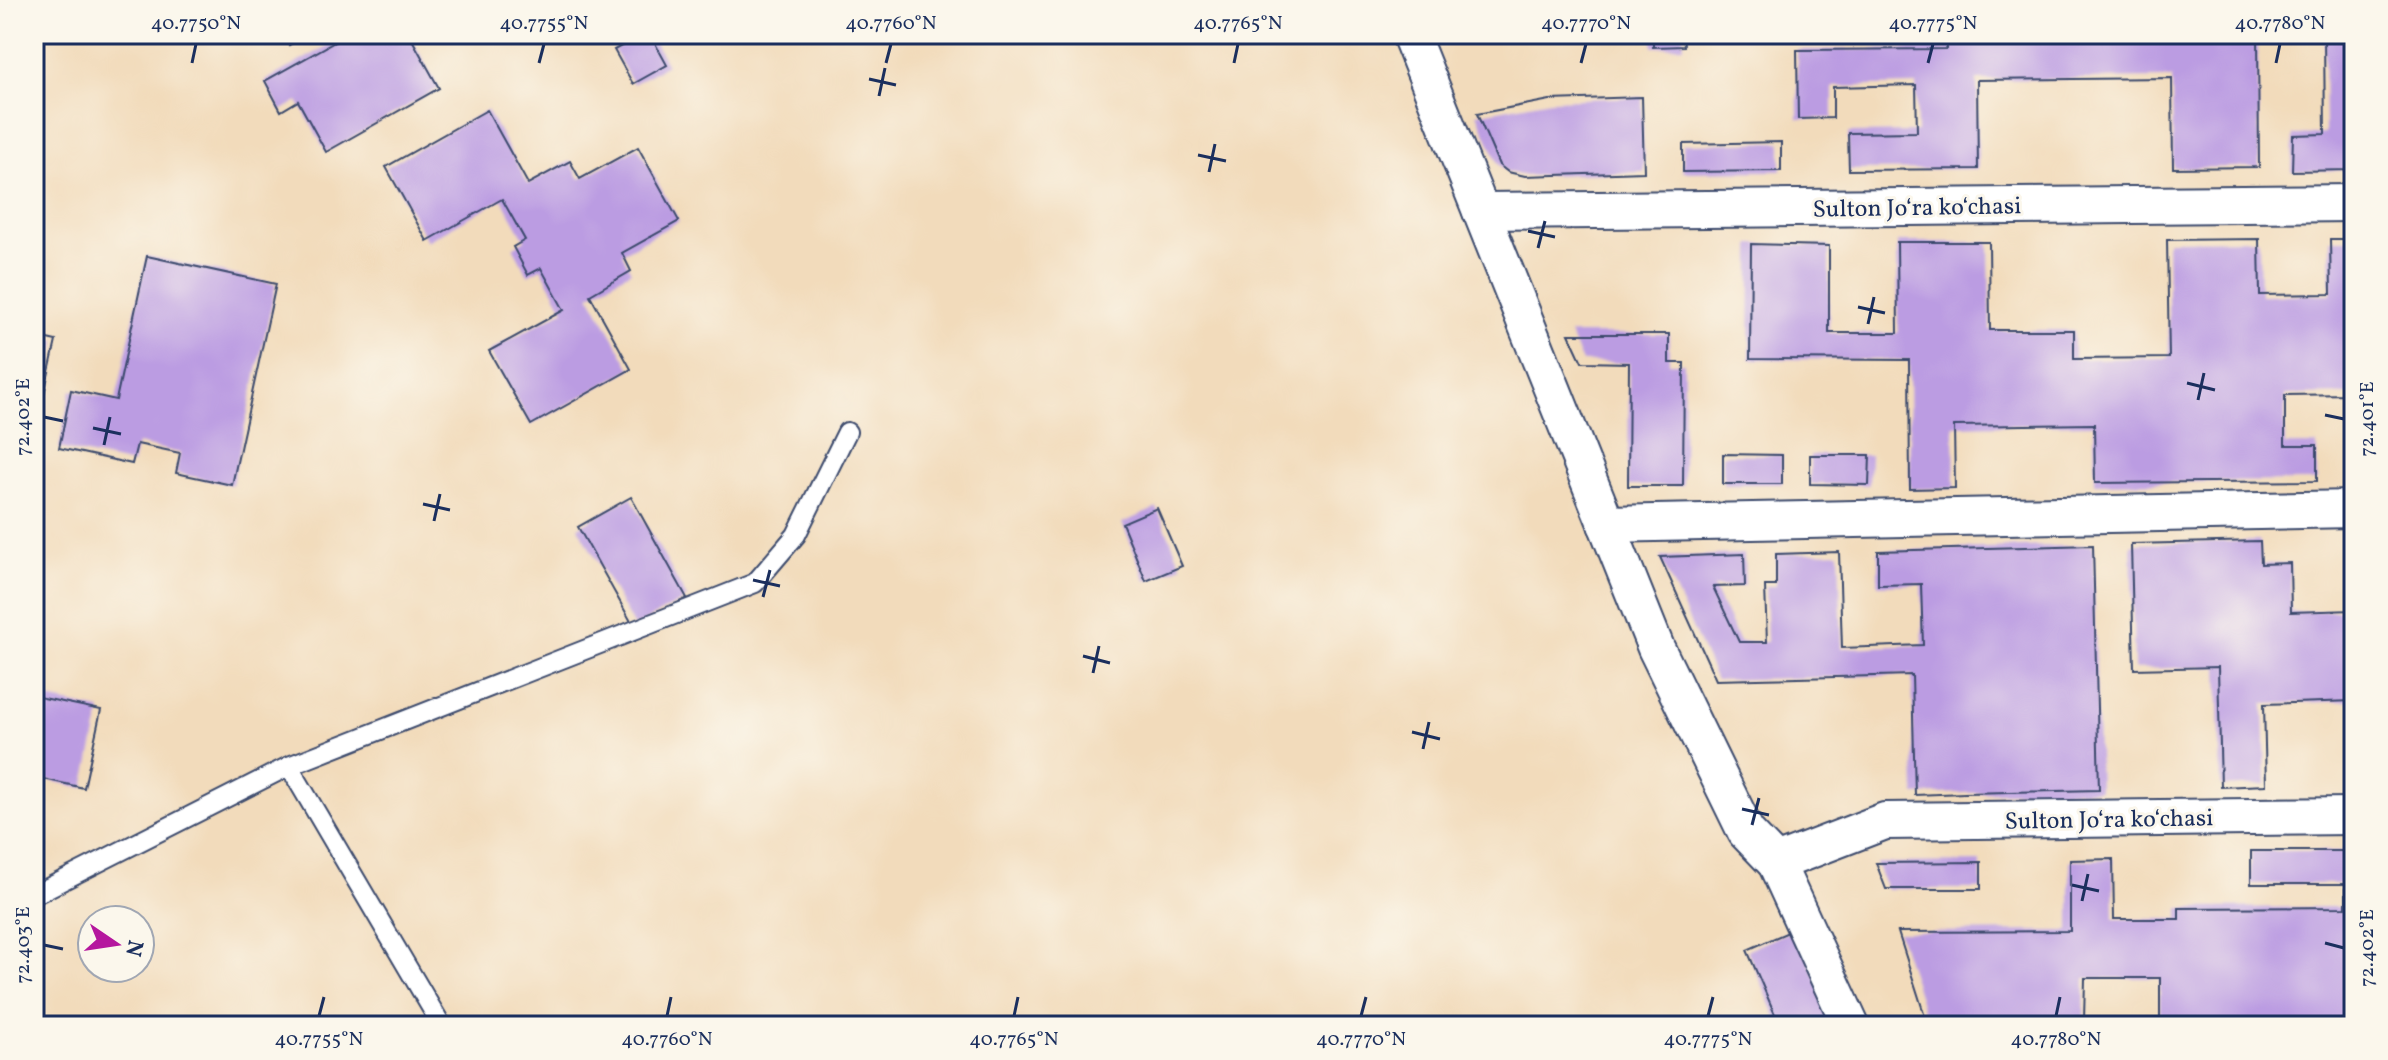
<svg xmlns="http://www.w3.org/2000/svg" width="2388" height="1060" viewBox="0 0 2388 1060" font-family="Vollkorn,serif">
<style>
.building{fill:#bb9ce2}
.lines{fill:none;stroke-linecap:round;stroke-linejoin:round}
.service-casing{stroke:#3b496c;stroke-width:22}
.minor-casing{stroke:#3b496c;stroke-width:40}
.service{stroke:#fff;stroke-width:18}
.minor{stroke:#fff;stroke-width:36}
.ticks{fill:none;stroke:#1b2f5e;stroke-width:3}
.labels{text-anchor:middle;stroke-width:6;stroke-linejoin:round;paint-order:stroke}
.street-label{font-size:24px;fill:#1b2f5e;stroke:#fbf7ec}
.neatline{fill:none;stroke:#1b2f5e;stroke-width:3}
.ticks-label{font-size:20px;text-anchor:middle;fill:#1b2f5e}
</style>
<rect width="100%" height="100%" fill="#fbf7ec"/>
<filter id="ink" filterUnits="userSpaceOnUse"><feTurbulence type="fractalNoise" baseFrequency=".0125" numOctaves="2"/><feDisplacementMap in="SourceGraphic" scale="16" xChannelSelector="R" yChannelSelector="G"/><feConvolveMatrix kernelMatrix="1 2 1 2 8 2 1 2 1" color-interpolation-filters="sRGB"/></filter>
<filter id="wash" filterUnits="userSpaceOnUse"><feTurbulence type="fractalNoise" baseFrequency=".006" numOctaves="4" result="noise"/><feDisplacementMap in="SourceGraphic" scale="32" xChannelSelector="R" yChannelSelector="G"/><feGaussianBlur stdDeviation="1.8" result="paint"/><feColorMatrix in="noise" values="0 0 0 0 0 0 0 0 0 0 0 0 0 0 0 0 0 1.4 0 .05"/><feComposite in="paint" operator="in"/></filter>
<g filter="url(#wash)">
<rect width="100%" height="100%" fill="#f2dbbb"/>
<g id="blocks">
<g class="building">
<path d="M283 34H308L289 45Z"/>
<path d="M349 34H409L439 88 326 152 298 101 281 111 265 81Z"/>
<path d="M644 34H650L667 65 633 84 614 50Z"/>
<path d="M1653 34H1683L1684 46 1653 47Z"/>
<path d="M1946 34H2258L2259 167 2173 168 2172 78 1977 80 1978 169 1849 170 1848 133 1917 132 1916 85 1833 87V118L1798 119 1797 50 1946 49Z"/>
<path d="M2324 34H2354V170L2292 171 2293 135 2325 134Z"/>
<path d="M1642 97 1644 172 1525 176 1508 172 1499 165 1477 114 1550 100Z"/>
<path d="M487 110 528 184 570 161 580 179 638 147 679 221 622 253 631 271 590 295 631 369 531 425 489 351 564 310 541 268 528 275 513 247 525 240 502 199 427 241 386 167Z"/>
<path d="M1781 142V171L1683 172V144Z"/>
<path d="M2259 239 2260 295 2331 294 2330 239H2354V394L2285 395V445H2317V481L2095 483 2094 424 1954 426 1955 488 1910 489 1909 360 1750 359 1751 244 1829 246V333H1898L1897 242H1989L1990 330H2074V359L2169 358 2167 240Z"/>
<path d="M147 256 276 284 232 485 176 473 180 453 137 444 132 464 59 448 71 390 116 400Z"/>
<path d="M1569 334H1669V363H1684L1683 486H1628L1629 363 1582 362Z"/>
<path d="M34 336 56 341 35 434H34Z"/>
<path d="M1723 454 1782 455V484H1723Z"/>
<path d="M1810 455H1870L1869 485 1810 484Z"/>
<path d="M631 497 687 598 634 627 578 527Z"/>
<path d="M1157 508 1182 566 1146 581 1122 523Z"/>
<path d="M2260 541 2261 564 2290 563 2291 612 2354 610V701L2264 704 2266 785 2221 787 2218 667 2134 669 2131 544Z"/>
<path d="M2093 545 2099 790 1965 793 1915 795 1912 675 1716 680 1660 557 1744 554 1745 586 1713 587 1739 642H1767L1765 586H1776V554L1839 552 1842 648 1923 645 1921 584 1878 585V551Z"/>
<path d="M34 696 101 710 84 788 34 777Z"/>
<path d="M2251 851H2354V1026H2160V978H2085L2084 1021 1987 1022 1988 1026H1928L1898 932 2070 931V860L2113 859 2114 919H2179V908L2346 907V884H2251Z"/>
<path d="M1981 862V889H1886L1876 863Z"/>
<path d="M1795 929 1838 1026H1780L1747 950Z"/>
</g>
</g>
</g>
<g filter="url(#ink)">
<use href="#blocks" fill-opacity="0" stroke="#3b496c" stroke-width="2"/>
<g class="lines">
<defs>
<g id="service">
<path d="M289 766 442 1026"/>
<path d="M34 895 289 766 755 583 796 535 847 432"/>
</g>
<g id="minor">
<path d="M1410 34 1656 648 1746 832 1776 863 1851 1026"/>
<path d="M1481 211 2354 203"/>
<path d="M1606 524 2354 509"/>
<path d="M1776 863 1885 821 2354 816"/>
</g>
</defs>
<use href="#service" class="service-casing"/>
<use href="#minor" class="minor-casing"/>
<use href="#service" class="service"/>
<use href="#minor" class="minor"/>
</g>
</g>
<path class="ticks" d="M192 63 196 44M539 63 544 44M886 63 891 44M1234 63 1238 44M1581 63 1586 44M1928 63 1933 44M2276 63 2280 44M869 79 896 85M879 96 885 68M1198 155 1226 161M1209 172 1215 144M1528 231 1555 237M1538 248 1545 221M1858 307 1885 313M1868 324 1874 297M2187 383 2215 390M2198 400 2204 373M2325 415 2344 419M44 417 63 421M93 428 121 434M104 445 110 417M423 504 450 510M434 521 440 494M753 580 780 586M763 597 770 570M1083 656 1110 663M1093 673 1099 646M1412 732 1440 739M1423 749 1429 722M1742 809 1769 815M1752 825 1759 798M2072 885 2099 891M2082 901 2088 874M2325 943 2344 948M44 945 63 949M319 1016 324 997M667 1016 671 997M1014 1016 1018 997M1361 1016 1366 997M1708 1016 1713 997M2056 1016 2060 997"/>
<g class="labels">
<g class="street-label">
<text transform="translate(1917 207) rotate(-1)" y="8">Sulton Joʻra koʻchasi</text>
<text transform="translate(2109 819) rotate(-1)" y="8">Sulton Joʻra koʻchasi</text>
</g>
</g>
<rect width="2388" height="1060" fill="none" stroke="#fbf7ec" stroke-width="88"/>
<g transform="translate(116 944) rotate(103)"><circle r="38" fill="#fbf7ec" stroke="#a1a7b3" stroke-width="2"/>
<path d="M0-6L14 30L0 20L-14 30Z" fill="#b5179e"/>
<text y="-12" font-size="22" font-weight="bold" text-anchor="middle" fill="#1b2f5e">N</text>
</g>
<rect x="44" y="44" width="2300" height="972" class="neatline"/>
<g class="ticks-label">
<text x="196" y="29">40.7750°N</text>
<text x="544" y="29">40.7755°N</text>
<text x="891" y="29">40.7760°N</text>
<text x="1238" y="29">40.7765°N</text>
<text x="1586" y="29">40.7770°N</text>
<text x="1933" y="29">40.7775°N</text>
<text x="2280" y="29">40.7780°N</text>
<text transform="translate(22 417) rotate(-90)" y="7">72.402°E</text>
<text transform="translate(2366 419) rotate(-90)" y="7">72.401°E</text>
<text transform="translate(22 945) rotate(-90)" y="7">72.403°E</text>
<text transform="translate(2366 948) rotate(-90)" y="7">72.402°E</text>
<text x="319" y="1045">40.7755°N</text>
<text x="667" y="1045">40.7760°N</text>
<text x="1014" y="1045">40.7765°N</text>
<text x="1361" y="1045">40.7770°N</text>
<text x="1708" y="1045">40.7775°N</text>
<text x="2056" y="1045">40.7780°N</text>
</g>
</svg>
